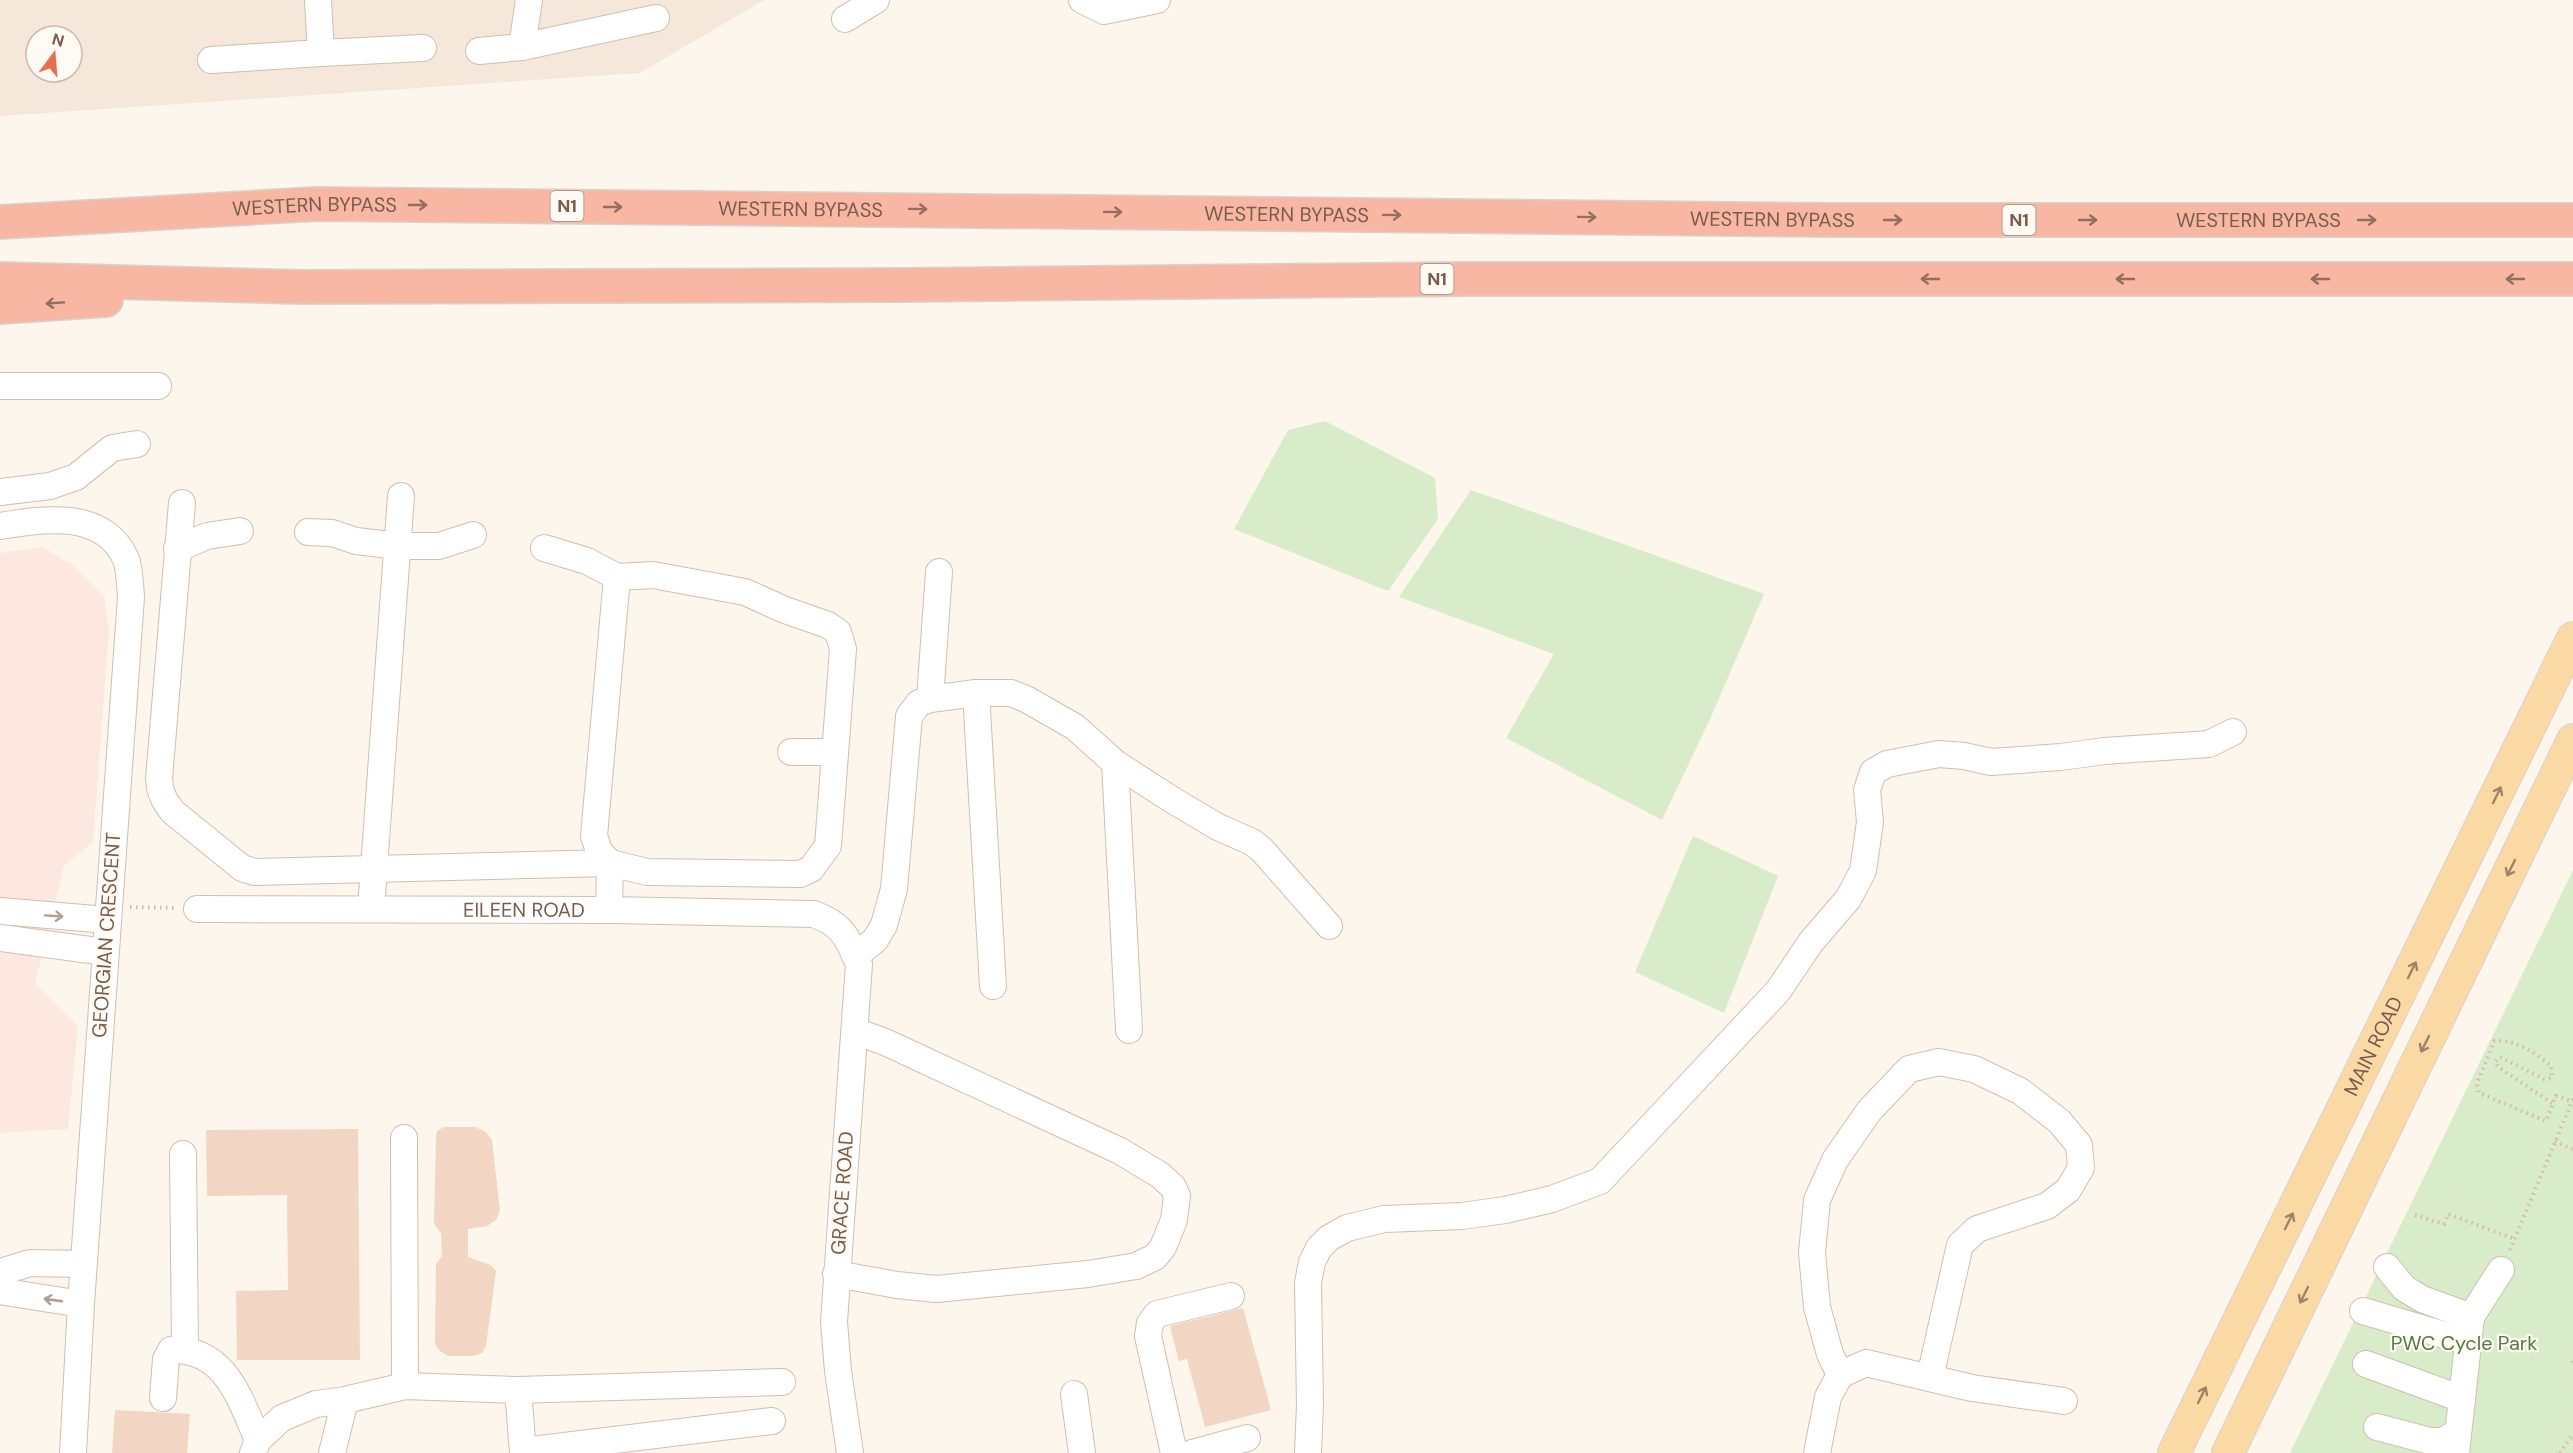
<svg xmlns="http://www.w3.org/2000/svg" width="2573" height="1453" viewBox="0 0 2573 1453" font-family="'DM Sans',sans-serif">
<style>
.residential{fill:#f5e8da;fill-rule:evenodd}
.commercial{fill:#fde8e0}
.green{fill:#d8ecc9}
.building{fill:#f3d5c3}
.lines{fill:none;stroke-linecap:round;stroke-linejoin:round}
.minor-casing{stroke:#d1beb0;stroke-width:28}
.major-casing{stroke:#dad1cd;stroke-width:34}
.highway-casing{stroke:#dad1cd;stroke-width:36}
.path{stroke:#d9b8a5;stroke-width:4;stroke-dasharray:1.5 4.5;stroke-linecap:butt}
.minor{stroke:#fff;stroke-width:26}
.major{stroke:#fbd9a5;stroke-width:32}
.highway{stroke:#f7b7a3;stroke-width:33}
.oneway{stroke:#936e5e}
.oneway2{stroke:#a18267}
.oneway3{stroke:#af9d94}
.labels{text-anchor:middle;stroke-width:4.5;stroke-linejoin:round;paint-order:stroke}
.shield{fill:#fffaf3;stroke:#a28b7f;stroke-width:1.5}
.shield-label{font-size:18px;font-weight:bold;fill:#7a5c4d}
.street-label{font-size:20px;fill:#7a5c4d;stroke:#fffaf3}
.park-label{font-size:20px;fill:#537a41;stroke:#fffaf3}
</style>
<rect width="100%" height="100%" fill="#fdf6ec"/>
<path class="residential" d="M0 0H764L640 73 0 116ZM36 36H72V72H36Z"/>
<path class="commercial" d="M43 547 74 566 104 596 109 630 93 842 64 866 35 983 78 1027 68 1129 0 1133V553Z"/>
<g class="green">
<path d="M1325 421 1435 478 1438 519 1388 591 1234 529 1288 430Z"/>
<path d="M1471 490 1764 594 1711 717 1662 820 1506 738 1554 654 1399 597Z"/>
<path d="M1693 836 1778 876 1724 1013 1635 972Z"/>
<path d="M2573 870V1453H2290Z"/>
</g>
<g class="building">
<path d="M444 1127H475L486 1132 492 1140 500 1211 496 1220 487 1226 468 1229V1257L491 1265 496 1271 486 1346 482 1353 473 1356H448L440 1351 435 1344 436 1264 442 1256 441 1233 434 1224 436 1139 437 1131Z"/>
<path d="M358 1129 360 1360H237L236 1291 288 1290 287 1195 207 1196 206 1130Z"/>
<path d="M1243 1308 1271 1410 1205 1427 1187 1359 1179 1361 1170 1326Z"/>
<path d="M115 1410 190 1414 187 1453H112Z"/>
</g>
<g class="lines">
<defs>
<g id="minor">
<path d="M1082 0 1104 11 1157 0"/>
<path d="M845 19 876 0"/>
<path d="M522 47 529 0"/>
<path d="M479 51 522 47 656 18"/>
<path d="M321 53 423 48"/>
<path d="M211 60 321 53 318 0"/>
<path d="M0 386H158"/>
<path d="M0 492 50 486 76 477 112 448 137 444"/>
<path d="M182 503 159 779C160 793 164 801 173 812L242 868 255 872 610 863 647 872 800 874 811 869 828 846 843 649 838 632 828 625 785 610 745 592 653 575 617 577 587 561 544 548"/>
<path d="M0 526C44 519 103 509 126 559 130 570 130 586 131 597L81 1304 73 1453"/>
<path d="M308 532 332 533 356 541 399 546H439L473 535"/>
<path d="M177 549 207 536 240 531"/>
<path d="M976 693 993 986"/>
<path d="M930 699 939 572"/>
<path d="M791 752H834"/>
<path d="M1115 763 1129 1030"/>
<path id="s1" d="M197 909 609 910 814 914C843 925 847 937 859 964L834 1322 838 1371 850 1453"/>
<path d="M371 909 401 496"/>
<path d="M609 910 610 863 599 851 594 836 617 577"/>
<path d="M0 911 107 920"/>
<path d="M0 938 105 952"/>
<path d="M855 956 875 940 884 925 894 889 909 716 919 703 930 699 976 693H1011L1026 699 1075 727 1115 763 1174 801 1218 827 1252 842 1262 850 1329 926"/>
<path d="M404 1138 405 1386"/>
<path d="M183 1154 185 1349"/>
<path d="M2387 1267 2404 1288 2422 1299 2471 1317"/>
<path d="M0 1272 30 1263 83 1264"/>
<path d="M836 1274 897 1285 936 1289 1088 1274 1136 1266 1155 1257 1163 1247 1174 1220 1177 1196 1173 1187 1160 1175 1120 1151 885 1042 855 1031"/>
<path d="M0 1291 81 1304"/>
<path d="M2363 1311 2468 1342"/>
<path d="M2366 1364 2462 1399"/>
<path d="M1840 1375 1830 1354 1817 1307 1812 1253 1817 1200 1835 1160 1869 1111 1909 1069 1939 1062 1974 1069 2020 1091 2059 1121 2079 1145 2081 1168 2068 1190 2047 1206 1977 1229 1960 1245 1930 1377"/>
<path d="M518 1390 523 1453"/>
<path d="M1074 1394 1082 1453"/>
<path d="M163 1398 166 1359 171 1350C226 1348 240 1400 258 1440"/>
<path d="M2377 1427 2430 1441H2443L2458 1432"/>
<path d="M523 1451 772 1421"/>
<path d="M253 1453 258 1440 282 1418 316 1404 345 1400 405 1386 518 1390 782 1382"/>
<path d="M332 1453 345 1400"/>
<path d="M1174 1453 1148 1336 1150 1323 1157 1314 1231 1296"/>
<path d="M1192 1453 1247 1438"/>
<path d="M1308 1453 1310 1405 1308 1283 1312 1262 1319 1248 1329 1238 1347 1228 1384 1219 1462 1216 1505 1210 1552 1199 1600 1181 1778 991 1811 942 1848 899 1863 871 1870 822 1867 790 1873 772 1887 764 1939 754 1964 756 1991 762 2061 757 2104 751 2209 744 2233 732"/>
<path d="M1817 1453 1828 1397 1840 1375 1866 1363 1972 1388 2064 1401"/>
<path d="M2456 1453 2471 1317 2501 1270"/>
</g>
<g id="major">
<path id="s2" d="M2174 1453 2573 638"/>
<path d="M2228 1453 2573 740"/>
</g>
<g id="highway">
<path id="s3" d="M0 222 317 204 1835 220H2573"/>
<path d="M0 279 302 287 908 285 1466 279H2573"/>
<path d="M0 307 106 300"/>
</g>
</defs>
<use href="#minor" class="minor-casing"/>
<use href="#major" class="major-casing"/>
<use href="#highway" class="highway-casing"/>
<g class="path">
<path d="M130 907 176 908"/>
<path d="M2552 1103 2498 1067 2495 1062 2500 1057 2544 1079 2552 1078 2551 1066C2536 1054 2515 1038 2494 1041L2477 1084 2479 1093 2546 1121 2556 1096 2573 1102"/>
<path d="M2555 1141 2573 1150"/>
<path d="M2415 1215 2444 1224 2448 1214 2515 1239"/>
<path d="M2510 1250 2573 1099"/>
<path d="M2573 1361V1365"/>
<path d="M2560 1453 2573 1434"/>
</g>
<use href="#minor" class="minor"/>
<use href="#major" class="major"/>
<use href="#highway" class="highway"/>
</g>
<defs><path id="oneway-shaft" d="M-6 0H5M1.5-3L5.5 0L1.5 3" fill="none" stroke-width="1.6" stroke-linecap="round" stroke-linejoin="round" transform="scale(1.5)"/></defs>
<g class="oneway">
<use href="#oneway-shaft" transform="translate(418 205)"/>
<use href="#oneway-shaft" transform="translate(613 207)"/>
<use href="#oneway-shaft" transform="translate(918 209) rotate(1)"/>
<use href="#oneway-shaft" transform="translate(1113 212) rotate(1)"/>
<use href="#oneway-shaft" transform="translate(1392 215) rotate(1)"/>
<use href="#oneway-shaft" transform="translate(1587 217) rotate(1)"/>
<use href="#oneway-shaft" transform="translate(1893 220)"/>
<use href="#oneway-shaft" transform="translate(2088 220)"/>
<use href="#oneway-shaft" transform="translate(2367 220)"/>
<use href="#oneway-shaft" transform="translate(1930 279) rotate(-180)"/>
<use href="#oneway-shaft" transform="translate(2125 279) rotate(-180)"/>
<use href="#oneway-shaft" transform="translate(2320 279) rotate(-180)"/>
<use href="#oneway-shaft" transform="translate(2515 279) rotate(180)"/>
<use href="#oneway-shaft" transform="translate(55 303) rotate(176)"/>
</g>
<g class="oneway2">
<use href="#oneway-shaft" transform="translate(2497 795) rotate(-64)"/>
<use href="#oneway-shaft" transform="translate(2511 868) rotate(116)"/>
<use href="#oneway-shaft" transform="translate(2412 970) rotate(-64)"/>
<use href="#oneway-shaft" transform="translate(2425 1044) rotate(116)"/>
<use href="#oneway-shaft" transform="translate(2289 1221) rotate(-64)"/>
<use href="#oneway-shaft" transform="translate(2304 1295) rotate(116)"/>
<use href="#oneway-shaft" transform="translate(2202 1395) rotate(-64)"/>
</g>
<g class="oneway3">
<use href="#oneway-shaft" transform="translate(54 916) rotate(4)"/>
<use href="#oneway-shaft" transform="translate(53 1300) rotate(-172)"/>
</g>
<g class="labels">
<g class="shield">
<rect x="550.5" y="191" width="33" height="30" rx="4.5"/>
<rect x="2002.5" y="205" width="33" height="30" rx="4.5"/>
<rect x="1420.5" y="264" width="33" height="30" rx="4.5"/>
</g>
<g class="shield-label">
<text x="567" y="212">N1</text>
<text x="2019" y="226">N1</text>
<text x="1437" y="285">N1</text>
</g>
<g class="street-label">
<text dy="7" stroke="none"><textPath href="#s3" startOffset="315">WESTERN BYPASS</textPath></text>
<text dy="7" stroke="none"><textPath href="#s3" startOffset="801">WESTERN BYPASS</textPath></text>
<text dy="7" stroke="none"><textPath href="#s3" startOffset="1287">WESTERN BYPASS</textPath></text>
<text dy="7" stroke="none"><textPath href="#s3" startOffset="1773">WESTERN BYPASS</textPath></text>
<text dy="7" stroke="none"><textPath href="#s3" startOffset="2259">WESTERN BYPASS</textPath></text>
<text dy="7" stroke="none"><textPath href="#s1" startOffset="327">EILEEN ROAD</textPath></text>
<text transform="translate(106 935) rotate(-86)" y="7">GEORGIAN CRESCENT</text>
<text dy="7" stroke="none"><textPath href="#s2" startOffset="453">MAIN ROAD</textPath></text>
<text transform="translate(842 1193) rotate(-86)" y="7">GRACE ROAD</text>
</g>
<g class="park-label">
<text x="2464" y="1350">PWC Cycle Park</text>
</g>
</g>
<g transform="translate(54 54) rotate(16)"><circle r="28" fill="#fffaf3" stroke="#cabbb1" stroke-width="1.5"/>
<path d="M0-4.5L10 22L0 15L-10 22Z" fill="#e76f51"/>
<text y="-9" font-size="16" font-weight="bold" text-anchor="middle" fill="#7a5c4d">N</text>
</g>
</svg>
